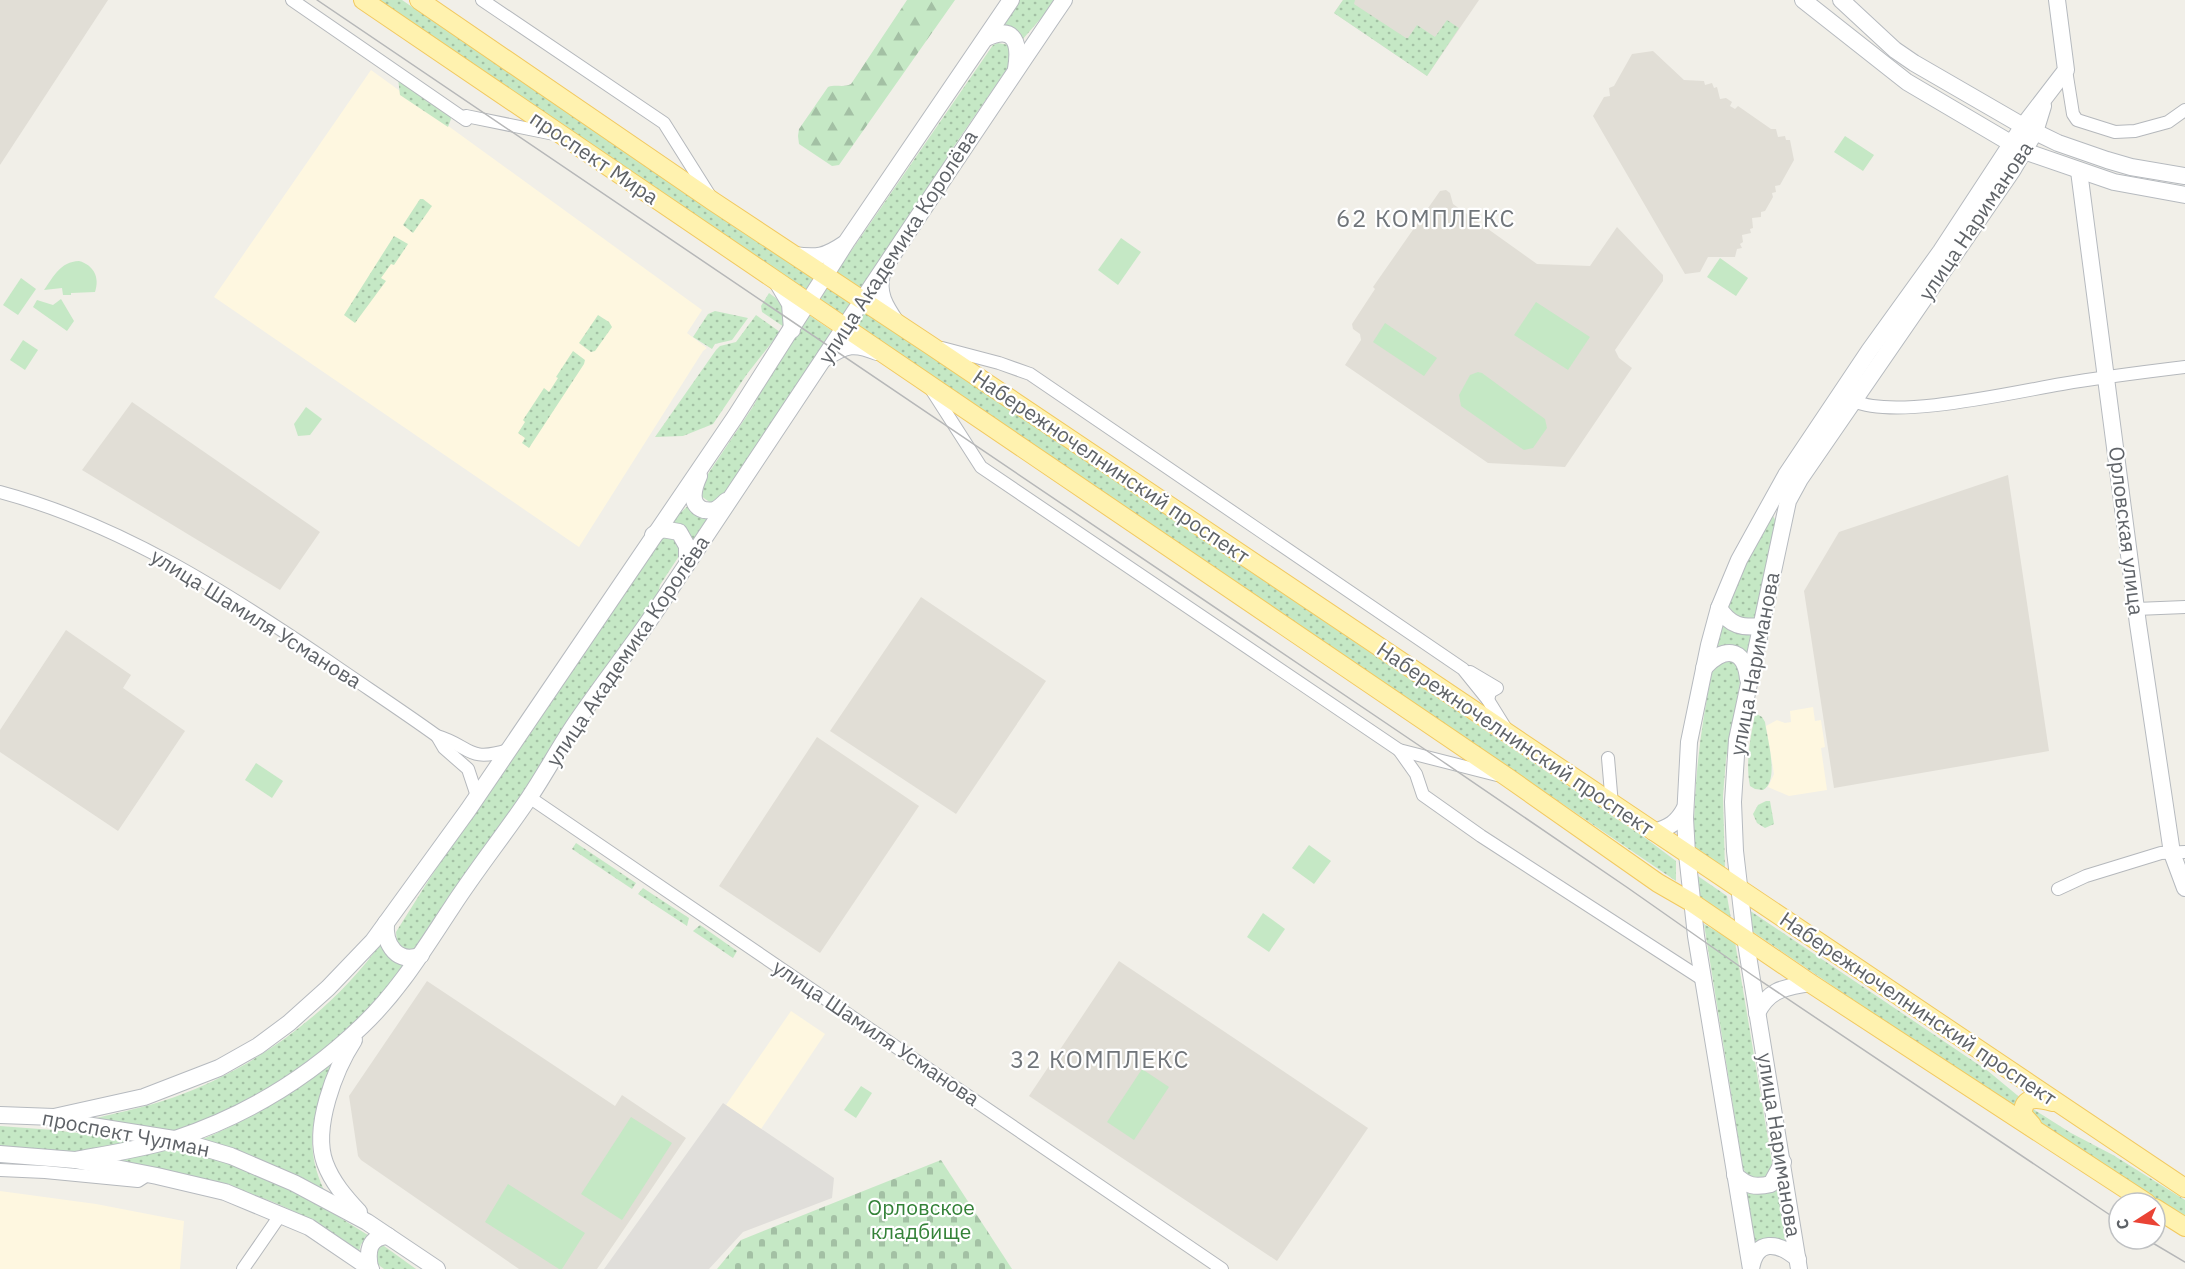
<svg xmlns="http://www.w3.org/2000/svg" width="2185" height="1269" viewBox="0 0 2185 1269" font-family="'IBM Plex Sans',sans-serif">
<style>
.commercial{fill:#fef7e0}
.industrial{fill:#e0deda}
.education{fill:#e1ded6}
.grass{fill:url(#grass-dots)}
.forest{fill:url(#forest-firs)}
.cemetery{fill:url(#cemetery-stones)}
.park{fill:#c5e8c5}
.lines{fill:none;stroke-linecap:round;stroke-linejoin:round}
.street-casing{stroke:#b5b8bc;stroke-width:14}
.secondary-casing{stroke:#b6babf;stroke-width:18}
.primary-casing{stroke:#f2c960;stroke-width:20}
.street{stroke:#fff;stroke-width:12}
.secondary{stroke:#fff;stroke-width:16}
.primary{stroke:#fff2af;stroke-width:18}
.tram{stroke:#b6b7b8;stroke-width:1.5}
.labels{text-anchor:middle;stroke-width:4.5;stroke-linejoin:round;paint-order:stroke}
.street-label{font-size:21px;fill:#5f6368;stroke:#fff}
.park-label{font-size:21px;fill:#348238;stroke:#fff}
.quarter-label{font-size:24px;letter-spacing:1.5px;fill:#70757a;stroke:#fff}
</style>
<defs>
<pattern id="grass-dots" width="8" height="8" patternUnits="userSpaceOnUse" patternTransform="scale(1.5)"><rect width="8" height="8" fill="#c5e8c5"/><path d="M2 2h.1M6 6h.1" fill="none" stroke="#a3c0a4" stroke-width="1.8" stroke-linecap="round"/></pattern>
<pattern id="forest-firs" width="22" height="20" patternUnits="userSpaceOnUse" patternTransform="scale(1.5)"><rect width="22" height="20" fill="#c5e8c5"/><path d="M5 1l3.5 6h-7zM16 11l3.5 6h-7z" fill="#a3c0a4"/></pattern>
<pattern id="cemetery-stones" width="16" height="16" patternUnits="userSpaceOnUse" patternTransform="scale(1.5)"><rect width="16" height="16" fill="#c5e8c5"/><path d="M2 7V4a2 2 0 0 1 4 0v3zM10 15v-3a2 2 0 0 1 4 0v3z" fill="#a3c0a4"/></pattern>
</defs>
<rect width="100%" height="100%" fill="#f1efe8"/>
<g class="commercial">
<path d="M371 70 702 310 687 333 707 348 703 351 579 547 214 297Z"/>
<path d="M1813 707 1815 721 1821 720 1825 747 1821 748 1827 790 1789 796 1768 787 1774 774 1766 726 1777 720 1785 723 1791 722 1790 711Z"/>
<path d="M791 1011 825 1034 761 1129 726 1105Z"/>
<path d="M0 1191 96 1204 184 1221 180 1269H0Z"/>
</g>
<path class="industrial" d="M723 1103 834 1178 832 1198 743 1232 709 1269H604Z"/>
<g class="education">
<path d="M0 0H108L0 165Z"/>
<path d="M1343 0H1479L1427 76 1334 13Z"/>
<path d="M1653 51 1684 80 1704 81 1705 85 1712 83 1714 88 1717 87 1720 99 1726 98 1732 102 1730 106 1735 109 1738 106 1771 129H1776L1778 137 1785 136 1786 140H1790L1794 160 1780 185 1775 186 1776 192 1772 193 1773 197 1765 211 1761 212V217L1752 218 1753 228 1750 229 1751 233 1742 235 1743 242 1740 244 1742 248 1737 249 1735 257H1708L1700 272 1685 274 1593 116 1604 97 1610 96 1609 88 1614 86 1632 54Z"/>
<path d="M1446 190 1450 193 1453 204 1537 264 1590 266 1617 227 1663 275V281L1615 350 1619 358 1632 368 1565 467 1488 463 1345 365 1361 340 1360 334 1353 329 1352 324 1375 289 1373 287 1440 191Z"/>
<path d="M132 402 320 532 280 590 82 470Z"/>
<path d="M2008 475 2049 751 1834 788 1804 591 1839 532Z"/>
<path d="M921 597 1046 681 956 814 830 731Z"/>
<path d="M66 630 131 675 123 688 185 731 118 831 0 752V730Z"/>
<path d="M817 737 919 806 820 953 719 886Z"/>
<path d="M1119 961 1368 1128 1277 1261 1029 1096Z"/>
<path d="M427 981 615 1106 622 1095 686 1138 597 1269H519L361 1160 358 1156 349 1096Z"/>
</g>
<g class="grass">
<path d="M376 0H402L817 281 809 293Z"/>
<path d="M1019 0H1057L1022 40 1001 26Z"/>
<path d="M1343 0H1355L1354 4 1406 38H1408L1417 25 1435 37 1447 20 1459 28 1427 76 1334 13Z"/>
<path d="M998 43 1009 45 1011 63 950 152 925 196 862 290 836 273 993 45Z"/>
<path d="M398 78 450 115 451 119 448 127 400 95Z"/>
<path d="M420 199H423L432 206 413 233 403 225Z"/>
<path d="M394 236 408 244 394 265 391 264 381 278 386 281 355 323 344 315Z"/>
<path d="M828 287 853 304 844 317 819 300Z"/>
<path d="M769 293C786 305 785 307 784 327L762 312 761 306Z"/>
<path d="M863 310 1648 840 1676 861V881L854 323Z"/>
<path d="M715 311 748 318 732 340 715 344 712 349 693 337 708 314Z"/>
<path d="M598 315 609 322 612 327 595 351 591 352 579 343Z"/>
<path d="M756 315 780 332 747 374 713 424 683 436 655 437 716 350 720 346 736 342Z"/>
<path d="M809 315 834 332 722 498 711 503 701 496 700 486 754 405 770 372Z"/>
<path d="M573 351 585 360 584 364 529 448 522 443 525 438 518 433 525 422 523 420 544 388 549 392 558 378 556 377Z"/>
<path d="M690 504 710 519 694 544 668 524Z"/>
<path d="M1773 516 1777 523 1755 620 1748 621 1726 610 1749 557Z"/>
<path d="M674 536 681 553 660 585 657 598 419 947C409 952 405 949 397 943L396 932 430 878 659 537Z"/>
<path d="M1721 621 1754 634 1748 660 1714 648Z"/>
<path d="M1733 659 1742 671 1726 759 1723 796 1725 870 1694 850C1693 788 1700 728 1713 668L1719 661Z"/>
<path d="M1755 713 1762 717 1765 722C1767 738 1780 781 1763 790L1755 789 1750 786C1745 761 1751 737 1755 713Z"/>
<path d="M1766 801H1770L1774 824 1765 828 1757 823 1753 814 1758 805Z"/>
<path d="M576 843 636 883 632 889 572 849Z"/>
<path d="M1695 874 1727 896 1731 919 1698 895Z"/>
<path d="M643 888 689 918 687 926 638 894Z"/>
<path d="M1749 910 1988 1071 2023 1100 2016 1110 1753 932Z"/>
<path d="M1704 924 1735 942 1773 1169 1762 1180 1747 1176 1743 1168Z"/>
<path d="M700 925 737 951 733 958 693 931Z"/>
<path d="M382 942 410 963 362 1023 259 1096 175 1133 93 1119C124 1111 156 1105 185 1093 262 1063 334 1009 382 942Z"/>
<path d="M338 1058C315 1104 301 1141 324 1190L198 1141C252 1119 292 1094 338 1058Z"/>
<path d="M2033 1109 2071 1133 2113 1155 2185 1200V1220L2031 1120 2030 1110Z"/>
<path d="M0 1126 53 1130 144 1141 73 1152 0 1147Z"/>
<path d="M173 1146 258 1173 315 1202 371 1237 361 1244 358 1255C338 1242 318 1224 297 1213 243 1185 174 1175 115 1160Z"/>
<path d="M1779 1181 1788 1245 1753 1247 1742 1191C1762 1195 1764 1196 1779 1181Z"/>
<path d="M379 1246H384L416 1269H384L376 1263 375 1252Z"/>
</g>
<path class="forest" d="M907 0H955L839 165 832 166 799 144 798 136 799 129 828 87C836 84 843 88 851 84Z"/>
<path class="cemetery" d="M941 1160 1012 1269H717L741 1240Z"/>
<g class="park">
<path d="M1845 136 1874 155 1863 171 1834 152Z"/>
<path d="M1121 238 1141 252 1118 285 1098 270Z"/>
<path d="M1720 258 1748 278 1736 296 1707 277Z"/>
<path d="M79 261C94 265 100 278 95 292L71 293V295H63L62 288 44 290C54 276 60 262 79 261Z"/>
<path d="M21 278 36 289 18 315 3 305Z"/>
<path d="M61 299 74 321 67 331 33 307 37 300 53 305Z"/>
<path d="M1536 302 1590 337 1568 370 1514 335Z"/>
<path d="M1385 323 1437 358 1424 376 1373 342Z"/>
<path d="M23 340 38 350 25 370 10 360Z"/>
<path d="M1478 372 1482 373 1545 419 1547 428 1533 448 1524 450 1518 446 1461 406 1459 395 1470 375Z"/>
<path d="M306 407 322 419 310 435 298 436 294 424Z"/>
<path d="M256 763 283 781 272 798 245 780Z"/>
<path d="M1309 845 1331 861 1314 884 1292 868Z"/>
<path d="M1263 913 1285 929 1269 952 1247 937Z"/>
<path d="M1142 1069 1169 1087 1134 1140 1107 1122Z"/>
<path d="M861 1086 872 1093 856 1118 844 1110Z"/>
<path d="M631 1117 672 1143 622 1220 581 1194Z"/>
<path d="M508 1184 585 1233 562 1269H559L485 1222Z"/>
</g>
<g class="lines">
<defs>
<g id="street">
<path d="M292 0 466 120V116L554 134"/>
<path d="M482 0 664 123 710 196"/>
<path d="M2066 70 2073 114 2077 120 2115 132 2135 131 2168 122 2185 110"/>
<path d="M942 348 999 363 1030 374 1463 669 1488 700 1506 729"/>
<path d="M931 389 981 467 1399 750 1497 775"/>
<path d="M1854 401C1896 420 2014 392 2062 384 2103 377 2144 372 2185 367"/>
<path d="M0 492C120 524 226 592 328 661 364 686 401 710 437 736 471 746 467 763 508 750"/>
<path d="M2136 609 2185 607"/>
<path d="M1470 672 1497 688 1490 692 1488 700"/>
<path d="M437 736 444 748 468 769 477 796"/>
<path d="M1399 750 1416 774 1423 795 1481 836 1702 979"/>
<path d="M1608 758 1612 805"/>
<path d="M529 797 1222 1269"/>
<path d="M2058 889 2086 876 2161 853 2185 852"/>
<path d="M0 1170 45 1172 138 1181 149 1174"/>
<path d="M243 1269 281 1214"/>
</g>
<g id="secondary">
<path d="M1803 0 1907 82 2024 151 2114 182 2185 195"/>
<path d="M1841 0 1895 50 1914 63 2023 126 2058 143 2107 160 2131 167 2185 176"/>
<path d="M986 38C1016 24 1020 45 1016 69"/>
<path d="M2079 171 2138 624 2172 853 2185 888"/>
<path d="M794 255C817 258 825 257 844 244"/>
<path d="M882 274C877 293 885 306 896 322"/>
<path d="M777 282 790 304 792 330"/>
<path d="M826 358C846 344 855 343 877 352"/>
<path d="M699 476C694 487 688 505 704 510 706 510 712 511 714 510 718 509 723 504 726 501"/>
<path d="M653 535 662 529 679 532 687 546V564"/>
<path d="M1719 608C1730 626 1742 628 1762 626"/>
<path d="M1704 668C1722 647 1745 646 1748 679"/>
<path d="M1653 832C1669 828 1677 823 1685 808"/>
<path d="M386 923C384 945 398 965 421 955"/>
<path d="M1757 1013C1770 988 1785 988 1810 983"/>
<path d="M354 1040C335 1069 312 1128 325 1163 332 1182 345 1197 359 1212"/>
<path d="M0 1115 54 1117 86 1125 174 1139 231 1156 294 1183 367 1222 437 1269"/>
<path d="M54 1117 144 1097 219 1068 258 1046 289 1023 328 988 373 941 468 810 735 417 847 241 1011 0"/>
<path d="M0 1154 75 1160 157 1176 225 1192 309 1227 371 1269"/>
<path d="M75 1160C108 1154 142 1149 175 1139 245 1116 309 1077 362 1026 399 991 424 949 452 907 476 870 504 835 529 798 545 774 559 748 575 724 600 687 628 652 653 615 790 410 925 204 1064 0"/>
<path d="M1735 1175C1747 1186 1755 1188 1771 1184L1783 1162"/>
<path d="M370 1268C367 1252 368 1237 388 1236"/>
<path d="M1751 1269 1696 936 1687 854 1685 818 1689 742 1709 645 1719 608 1739 560 1786 475 1869 351 1941 251 2023 126 2066 70 2057 0"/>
<path d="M1751 1269C1756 1238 1778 1242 1798 1259"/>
<path d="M1799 1269 1745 937 1735 851 1733 802 1737 740 1788 501 1800 479 2012 171 2035 132 2043 106"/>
</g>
<g id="primary">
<path d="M363 0 1507 777 1658 883 1691 902 1810 983 2147 1203"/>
<path d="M419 0 714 202 930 345 2185 1188"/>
<path d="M2032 1125 2023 1115C2022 1095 2038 1098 2053 1102"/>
<path d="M2155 1208 2185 1227"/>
</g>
</defs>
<use href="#street" class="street-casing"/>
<use href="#secondary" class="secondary-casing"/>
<use href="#primary" class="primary-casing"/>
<use href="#street" class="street"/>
<use href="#secondary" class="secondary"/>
<use href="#primary" class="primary"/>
<g class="tram">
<path d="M317 0 1442 761 1628 888 1752 975 2119 1221"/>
<path d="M2146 1239 2185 1262"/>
</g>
</g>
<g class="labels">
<g class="street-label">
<text transform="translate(594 158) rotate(34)" y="7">проспект Мира</text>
<text transform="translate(1976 221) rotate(-56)" y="7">улица Нариманова</text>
<text transform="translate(898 247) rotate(-57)" y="7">улица Академика Королёва</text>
<text transform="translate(1111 467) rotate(34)" y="7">Набережночелнинский проспект</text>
<text transform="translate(2126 531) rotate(83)" y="7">Орловская улица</text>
<text transform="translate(256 619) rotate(32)" y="7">улица Шамиля Усманова</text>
<text transform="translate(628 651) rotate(-56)" y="7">улица Академика Королёва</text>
<text transform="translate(1755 664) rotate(-79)" y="7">улица Нариманова</text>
<text transform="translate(1515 739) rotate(34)" y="7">Набережночелнинский проспект</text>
<text transform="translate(1918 1009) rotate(34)" y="7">Набережночелнинский проспект</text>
<text transform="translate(876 1033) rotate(34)" y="7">улица Шамиля Усманова</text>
<text transform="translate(126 1134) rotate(11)" y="7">проспект Чулман</text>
<text transform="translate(1779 1145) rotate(81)" y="7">улица Нариманова</text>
</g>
<g class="park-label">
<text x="921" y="1215">Орловское<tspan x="921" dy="24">кладбище</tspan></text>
</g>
<g class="quarter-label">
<text x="1426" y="227">62 КОМПЛЕКС</text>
<text x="1100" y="1068">32 КОМПЛЕКС</text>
</g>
</g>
<g transform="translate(2137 1221) rotate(258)"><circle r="28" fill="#ffffff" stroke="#bfc1c3" stroke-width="1.5"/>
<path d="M0-4.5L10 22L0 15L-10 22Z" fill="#ea4335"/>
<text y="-9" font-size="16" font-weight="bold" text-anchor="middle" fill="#5f6368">С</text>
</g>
</svg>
